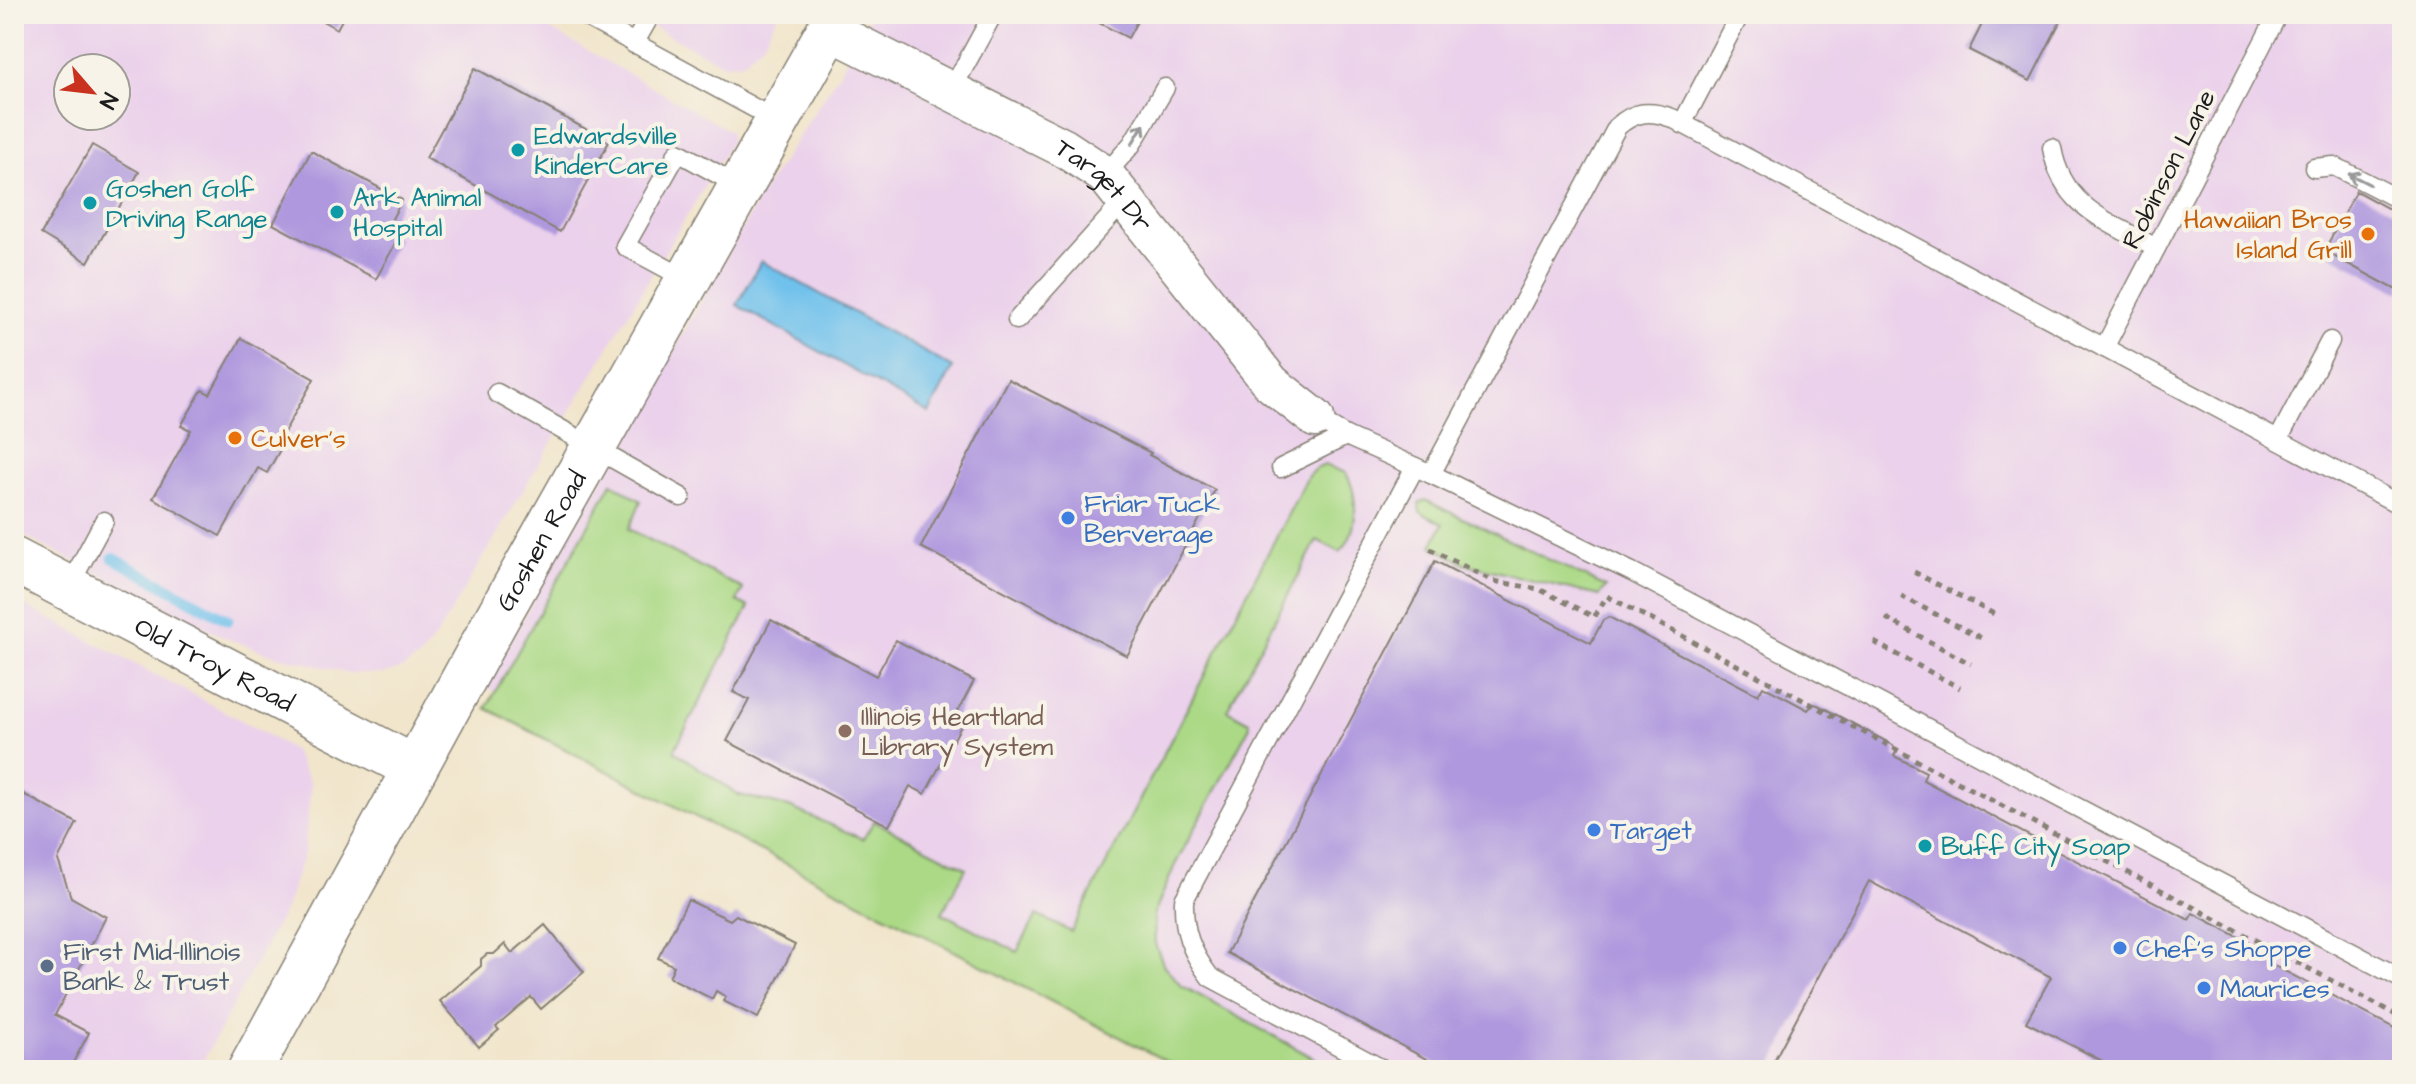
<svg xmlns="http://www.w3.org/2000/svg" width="2416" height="1084" viewBox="0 0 2416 1084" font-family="'Architects Daughter',sans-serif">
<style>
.built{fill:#ebd1eb;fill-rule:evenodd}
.green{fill:#abd986;stroke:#647a51;stroke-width:2}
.water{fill:#70c1ec;stroke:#466e84;stroke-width:2}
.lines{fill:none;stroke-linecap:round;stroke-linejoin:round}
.stream{stroke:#70c1ec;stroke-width:11}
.building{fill:#af98de}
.service-casing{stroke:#868074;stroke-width:21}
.minor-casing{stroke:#868074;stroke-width:41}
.tertiary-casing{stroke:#868074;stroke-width:47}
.path{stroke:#868074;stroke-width:5;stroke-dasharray:6 6;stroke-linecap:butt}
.service{stroke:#fff;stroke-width:18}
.minor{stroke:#fff;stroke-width:38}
.tertiary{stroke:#fff;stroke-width:44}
.oneway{stroke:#999}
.culture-dot{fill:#0f9aa8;stroke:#f7f3e8;stroke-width:3}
.food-dot{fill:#e8710a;stroke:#f7f3e8;stroke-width:3}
.shop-dot{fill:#3f7fe0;stroke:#f7f3e8;stroke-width:3}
.education-dot{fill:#8d6e63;stroke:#f7f3e8;stroke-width:3}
.service-dot{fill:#5c6f8a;stroke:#f7f3e8;stroke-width:3}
.labels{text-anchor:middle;stroke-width:8;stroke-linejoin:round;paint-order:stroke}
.culture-label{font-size:26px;fill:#0d838f;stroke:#f7f3e8;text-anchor:start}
.street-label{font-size:26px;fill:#1c1c1c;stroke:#f7f3e8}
.food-label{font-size:26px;fill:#c56008;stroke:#f7f3e8;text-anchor:end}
.shop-label{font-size:26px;fill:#366cbe;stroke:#f7f3e8;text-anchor:start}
.education-label{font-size:26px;fill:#785e54;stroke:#f7f3e8;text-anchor:start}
.service-label{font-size:26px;fill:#4e5e75;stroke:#f7f3e8;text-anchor:start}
</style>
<rect width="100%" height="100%" fill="#f7f3e8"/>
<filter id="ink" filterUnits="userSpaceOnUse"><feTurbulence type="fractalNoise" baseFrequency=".0125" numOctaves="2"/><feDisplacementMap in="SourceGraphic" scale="16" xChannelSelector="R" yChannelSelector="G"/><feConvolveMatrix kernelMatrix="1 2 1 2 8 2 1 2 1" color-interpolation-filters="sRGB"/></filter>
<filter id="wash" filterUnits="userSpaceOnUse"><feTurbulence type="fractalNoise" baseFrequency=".006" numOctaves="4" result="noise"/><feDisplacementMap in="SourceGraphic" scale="32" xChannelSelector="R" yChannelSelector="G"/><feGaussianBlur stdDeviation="1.8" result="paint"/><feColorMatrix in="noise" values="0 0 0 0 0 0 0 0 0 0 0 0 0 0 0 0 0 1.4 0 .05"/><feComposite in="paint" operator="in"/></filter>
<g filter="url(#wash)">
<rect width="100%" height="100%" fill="#f1e5cb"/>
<g class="built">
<path d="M14 14H523L731 132V142L437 635 420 657 403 668 385 674 349 673 273 655 226 638 14 531ZM68 68H116V116H68Z"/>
<path d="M628 14H778L763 43 743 62 723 64Z"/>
<path d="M871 14H2402V1070H1203L485 687 762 193 837 77Z"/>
<path d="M14 600 254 727 293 750 311 784 304 854 285 909 198 1070H14Z"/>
</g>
<g class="green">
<path d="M1325 465 1346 473C1359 496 1359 532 1340 552L1317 540 1227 710 1249 722 1250 726 1175 865 1154 914 1155 944 1164 966 1182 986 1336 1070H1183L486 708 612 483 641 501 629 529 743 589 737 601 749 607 674 751 739 795 789 807 863 839 874 821 966 868 942 913 1017 952 1037 915 1071 932 1308 476 1315 469Z"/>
<path d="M1425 500 1606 587 1599 596 1466 564 1432 546 1443 524 1420 512 1419 503Z"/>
</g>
<path class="water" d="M761 261 953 368 929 413 737 305Z"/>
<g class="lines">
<path class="stream" d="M113 558 228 620"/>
</g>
<g id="blocks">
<g class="building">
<path d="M310 14H345L337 29Z"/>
<path d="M1082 14H1141L1128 38Z"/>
<path d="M1987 14H2064L2030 81 1969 50Z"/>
<path d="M475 68 609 142 560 232 426 158Z"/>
<path d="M92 145 139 172 88 262 41 234Z"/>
<path d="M311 151 402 200 385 232 398 239 376 279 273 224Z"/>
<path d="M2356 191 2402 216V293L2324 251Z"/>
<path d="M241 338 314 379 282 436 286 439 267 473 258 468 220 536 153 498 191 430 181 426 202 390 210 394Z"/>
<path d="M1008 379 1151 453 1149 455 1215 490 1127 656 921 547Z"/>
<path d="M1435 561 1591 643 1603 620 1609 617 1758 695 1763 686 1808 710 1813 704 1818 705 1893 745 1896 752 1894 756 1926 772 1923 780 2189 920 2193 913 2271 954 2267 962 2402 1032V1070H2120L2026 1022 2051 977 1869 881 1769 1070H1447L1227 953Z"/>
<path d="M771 620 876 676 896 640 974 681 955 717 963 722 925 794 910 786 889 826 727 741 749 700 733 692Z"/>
<path d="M14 789 77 823 58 860 71 897 106 917 55 1015 89 1033 69 1070H14Z"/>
<path d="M688 900 730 920 736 915 795 945 758 1018 723 1001 726 997 716 991 712 999 669 977 674 966 658 958Z"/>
<path d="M545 925 584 972 541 1009 531 997 496 1027 499 1030 479 1047 440 1001 481 966V959L487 954H494L505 944 512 953Z"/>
</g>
</g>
</g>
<g filter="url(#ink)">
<use href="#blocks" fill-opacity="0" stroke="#868074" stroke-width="2"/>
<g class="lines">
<defs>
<g id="service">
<path d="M581 14 778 121"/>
<path d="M634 44 651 14"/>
<path d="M951 91 993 14"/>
<path d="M1682 124 1740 14"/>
<path d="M2052 148C2062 207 2109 222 2156 248"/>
<path d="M2314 168 2334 166 2402 201"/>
<path d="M1105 175 1132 144 1165 88"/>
<path d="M688 280 625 246 678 152 741 187"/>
<path d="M1017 320 1125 200"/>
<path d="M2104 348 2278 14"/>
<path d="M497 393 681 497"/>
<path d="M1315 418 1346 436 1431 474 1632 572 2402 979"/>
<path d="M2278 440 2330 341"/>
<path d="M1281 468 1346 436"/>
<path d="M1431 474 1617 127C1634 111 1650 110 1672 118L2402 506"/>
<path d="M68 588 104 521"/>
<path d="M1384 1070 1210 977C1191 952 1183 931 1184 900L1415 467"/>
</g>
<g id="minor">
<path id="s1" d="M829 30 1064 148 1105 175 1271 383 1315 418"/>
</g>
<g id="tertiary">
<path id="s2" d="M14 560 415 768"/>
<path id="s3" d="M250 1070 496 620 838 14"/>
</g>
</defs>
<use href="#service" class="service-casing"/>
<use href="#minor" class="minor-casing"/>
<use href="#tertiary" class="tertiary-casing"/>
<g class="path">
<path d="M1430 549 1493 581 1539 589 1594 617 1607 596 2402 1018"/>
<path d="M1914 572 1996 615"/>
<path d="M1901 596 1983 639"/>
<path d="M1886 618 1971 664"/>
<path d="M1874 642 1960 688"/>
</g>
<use href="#service" class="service"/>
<use href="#minor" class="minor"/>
<use href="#tertiary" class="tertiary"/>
</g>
<defs><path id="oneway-shaft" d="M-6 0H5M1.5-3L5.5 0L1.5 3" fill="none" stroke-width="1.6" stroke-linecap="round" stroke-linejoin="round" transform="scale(2)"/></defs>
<g class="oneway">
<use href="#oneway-shaft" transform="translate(1138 134) rotate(-59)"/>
<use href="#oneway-shaft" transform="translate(2359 179) rotate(-153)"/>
</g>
</g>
<g class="culture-dot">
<circle cx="518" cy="150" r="8"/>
<circle cx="90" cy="203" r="8"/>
<circle cx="337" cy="212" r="8"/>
<circle cx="1925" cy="846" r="8"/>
</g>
<g class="food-dot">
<circle cx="2368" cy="234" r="8"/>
<circle cx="235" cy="438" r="8"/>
</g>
<g class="shop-dot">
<circle cx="1068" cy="518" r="8"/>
<circle cx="1594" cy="830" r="8"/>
<circle cx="2120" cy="948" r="8"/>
<circle cx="2204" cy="988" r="8"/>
</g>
<circle class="education-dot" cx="845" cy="731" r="8"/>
<circle class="service-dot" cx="47" cy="966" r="8"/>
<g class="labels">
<g class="culture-label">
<text x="534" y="144">Edwardsville<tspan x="534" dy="30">KinderCare</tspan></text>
<text x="106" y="197">Goshen Golf<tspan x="106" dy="30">Driving Range</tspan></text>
<text x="353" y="206">Ark Animal<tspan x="353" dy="30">Hospital</tspan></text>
<text x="1941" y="855">Buff City Soap</text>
</g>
<g class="street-label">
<text transform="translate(2168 169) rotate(-63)" y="9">Robinson Lane</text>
<text dy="9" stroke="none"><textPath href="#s1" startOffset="318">Target Dr</textPath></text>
<text dy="9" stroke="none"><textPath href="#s3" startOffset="604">Goshen Road</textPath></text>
<text dy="9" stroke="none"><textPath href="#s2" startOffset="226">Old Troy Road</textPath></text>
</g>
<g class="food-label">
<text x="2352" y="228">Hawaiian Bros<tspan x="2352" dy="30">Island Grill</tspan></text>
<text x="251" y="447" text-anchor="start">Culver's</text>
</g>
<g class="shop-label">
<text x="1084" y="512">Friar Tuck<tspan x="1084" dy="30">Berverage</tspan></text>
<text x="1610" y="839">Target</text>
<text x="2136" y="957">Chef's Shoppe</text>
<text x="2220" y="997">Maurices</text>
</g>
<g class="education-label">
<text x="861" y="725">Illinois Heartland<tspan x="861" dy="30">Library System</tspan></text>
</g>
<g class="service-label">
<text x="63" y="960">First Mid-Illinois<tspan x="63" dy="30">Bank &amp; Trust</tspan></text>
</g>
</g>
<rect width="2416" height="1084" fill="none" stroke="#f7f3e8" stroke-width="48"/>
<g transform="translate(92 92) rotate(118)"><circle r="38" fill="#f7f3e8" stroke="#9f9d96" stroke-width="2"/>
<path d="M0-6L14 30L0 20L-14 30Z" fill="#c8321e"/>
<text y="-12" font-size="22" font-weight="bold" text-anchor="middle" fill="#1c1c1c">N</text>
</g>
</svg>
